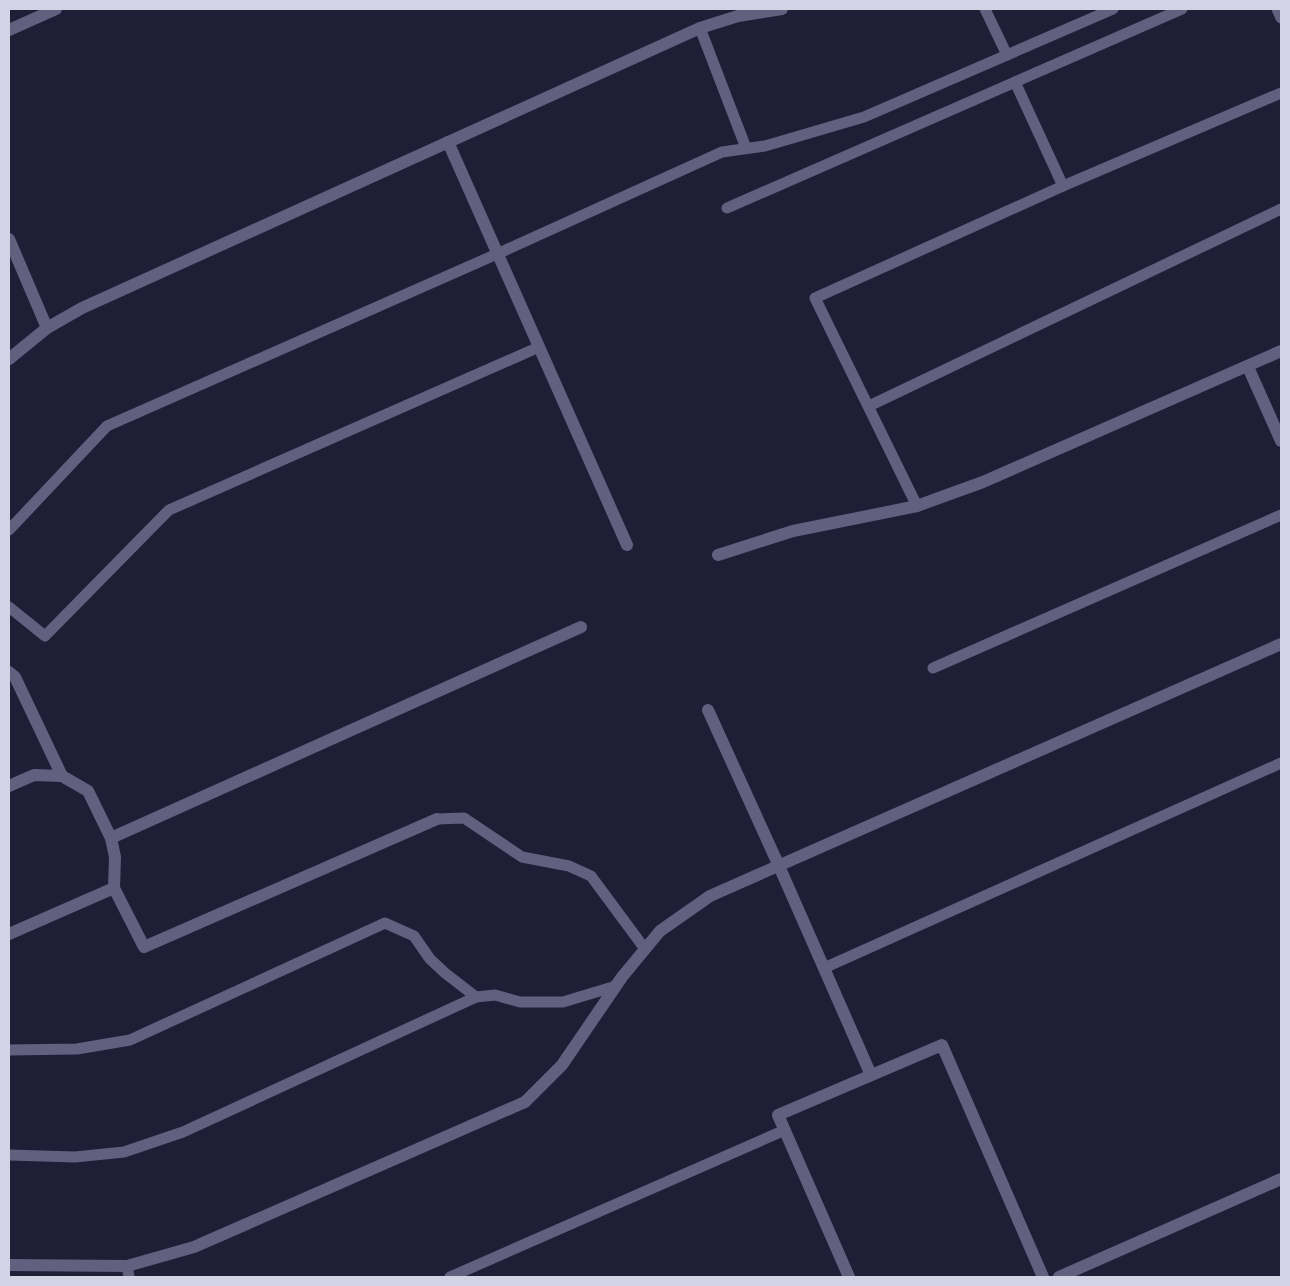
<svg xmlns="http://www.w3.org/2000/svg" width="1290" height="1286" viewBox="0 0 1290 1286" font-family="'Sofia Sans Condensed',sans-serif">
<style>
.lines{fill:none;stroke-linecap:round;stroke-linejoin:round}
.service{stroke:#61607e;stroke-width:11}
.minor{stroke:#61607e;stroke-width:12}
</style>
<rect width="100%" height="100%" fill="#201d37"/>
<g class="lines">
<g class="service">
<path d="M985 9 1007 55"/>
<path d="M1277 9 1281 18"/>
<path d="M700 28 746 148"/>
<path d="M1015 82 1063 186"/>
<path d="M727 208 1182 9"/>
<path d="M869 406 1281 209"/>
<path d="M917 506 815 298 1063 186 1281 93"/>
<path d="M9 530 107 426 497 254 722 152 765 146 864 117 1113 9"/>
<path d="M9 607 45 636 169 510 539 347"/>
<path d="M933 668 1281 515"/>
<path d="M437 819 464 818 522 857 569 866 591 876 645 949"/>
<path d="M824 968 1281 763"/>
<path d="M9 1050 77 1049 130 1040 385 923 414 936 430 959 445 973 476 997"/>
<path d="M9 1155 75 1157 124 1152 183 1132 476 997 495 995 520 1002H563L616 986"/>
<path d="M127 1266 129 1277"/>
<path d="M450 1277 785 1130"/>
</g>
<g class="minor">
<path d="M9 30 56 9"/>
<path d="M448 142 627 545"/>
<path d="M9 239 47 328"/>
<path d="M9 359 47 328 82 308 700 28 738 16 782 9"/>
<path d="M1248 367 1281 441"/>
<path d="M718 555 793 531 917 506 983 482 1281 351"/>
<path d="M9 672 15 677 62 776"/>
<path d="M708 710 779 866 871 1075"/>
<path d="M9 786 34 775 62 776 88 791 111 838 115 857 114 888"/>
<path d="M111 838 581 627"/>
<path d="M9 934 114 888 144 947 437 819"/>
<path d="M9 1265 127 1266 194 1247 525 1102 562 1065 622 977 660 931 710 896 1281 644"/>
<path d="M849 1277 778 1115 942 1045 1043 1277"/>
<path d="M1059 1277 1281 1179"/>
</g>
</g>
<rect width="1290" height="1286" fill="none" stroke="#d4d3e5" stroke-width="20"/>
</svg>
